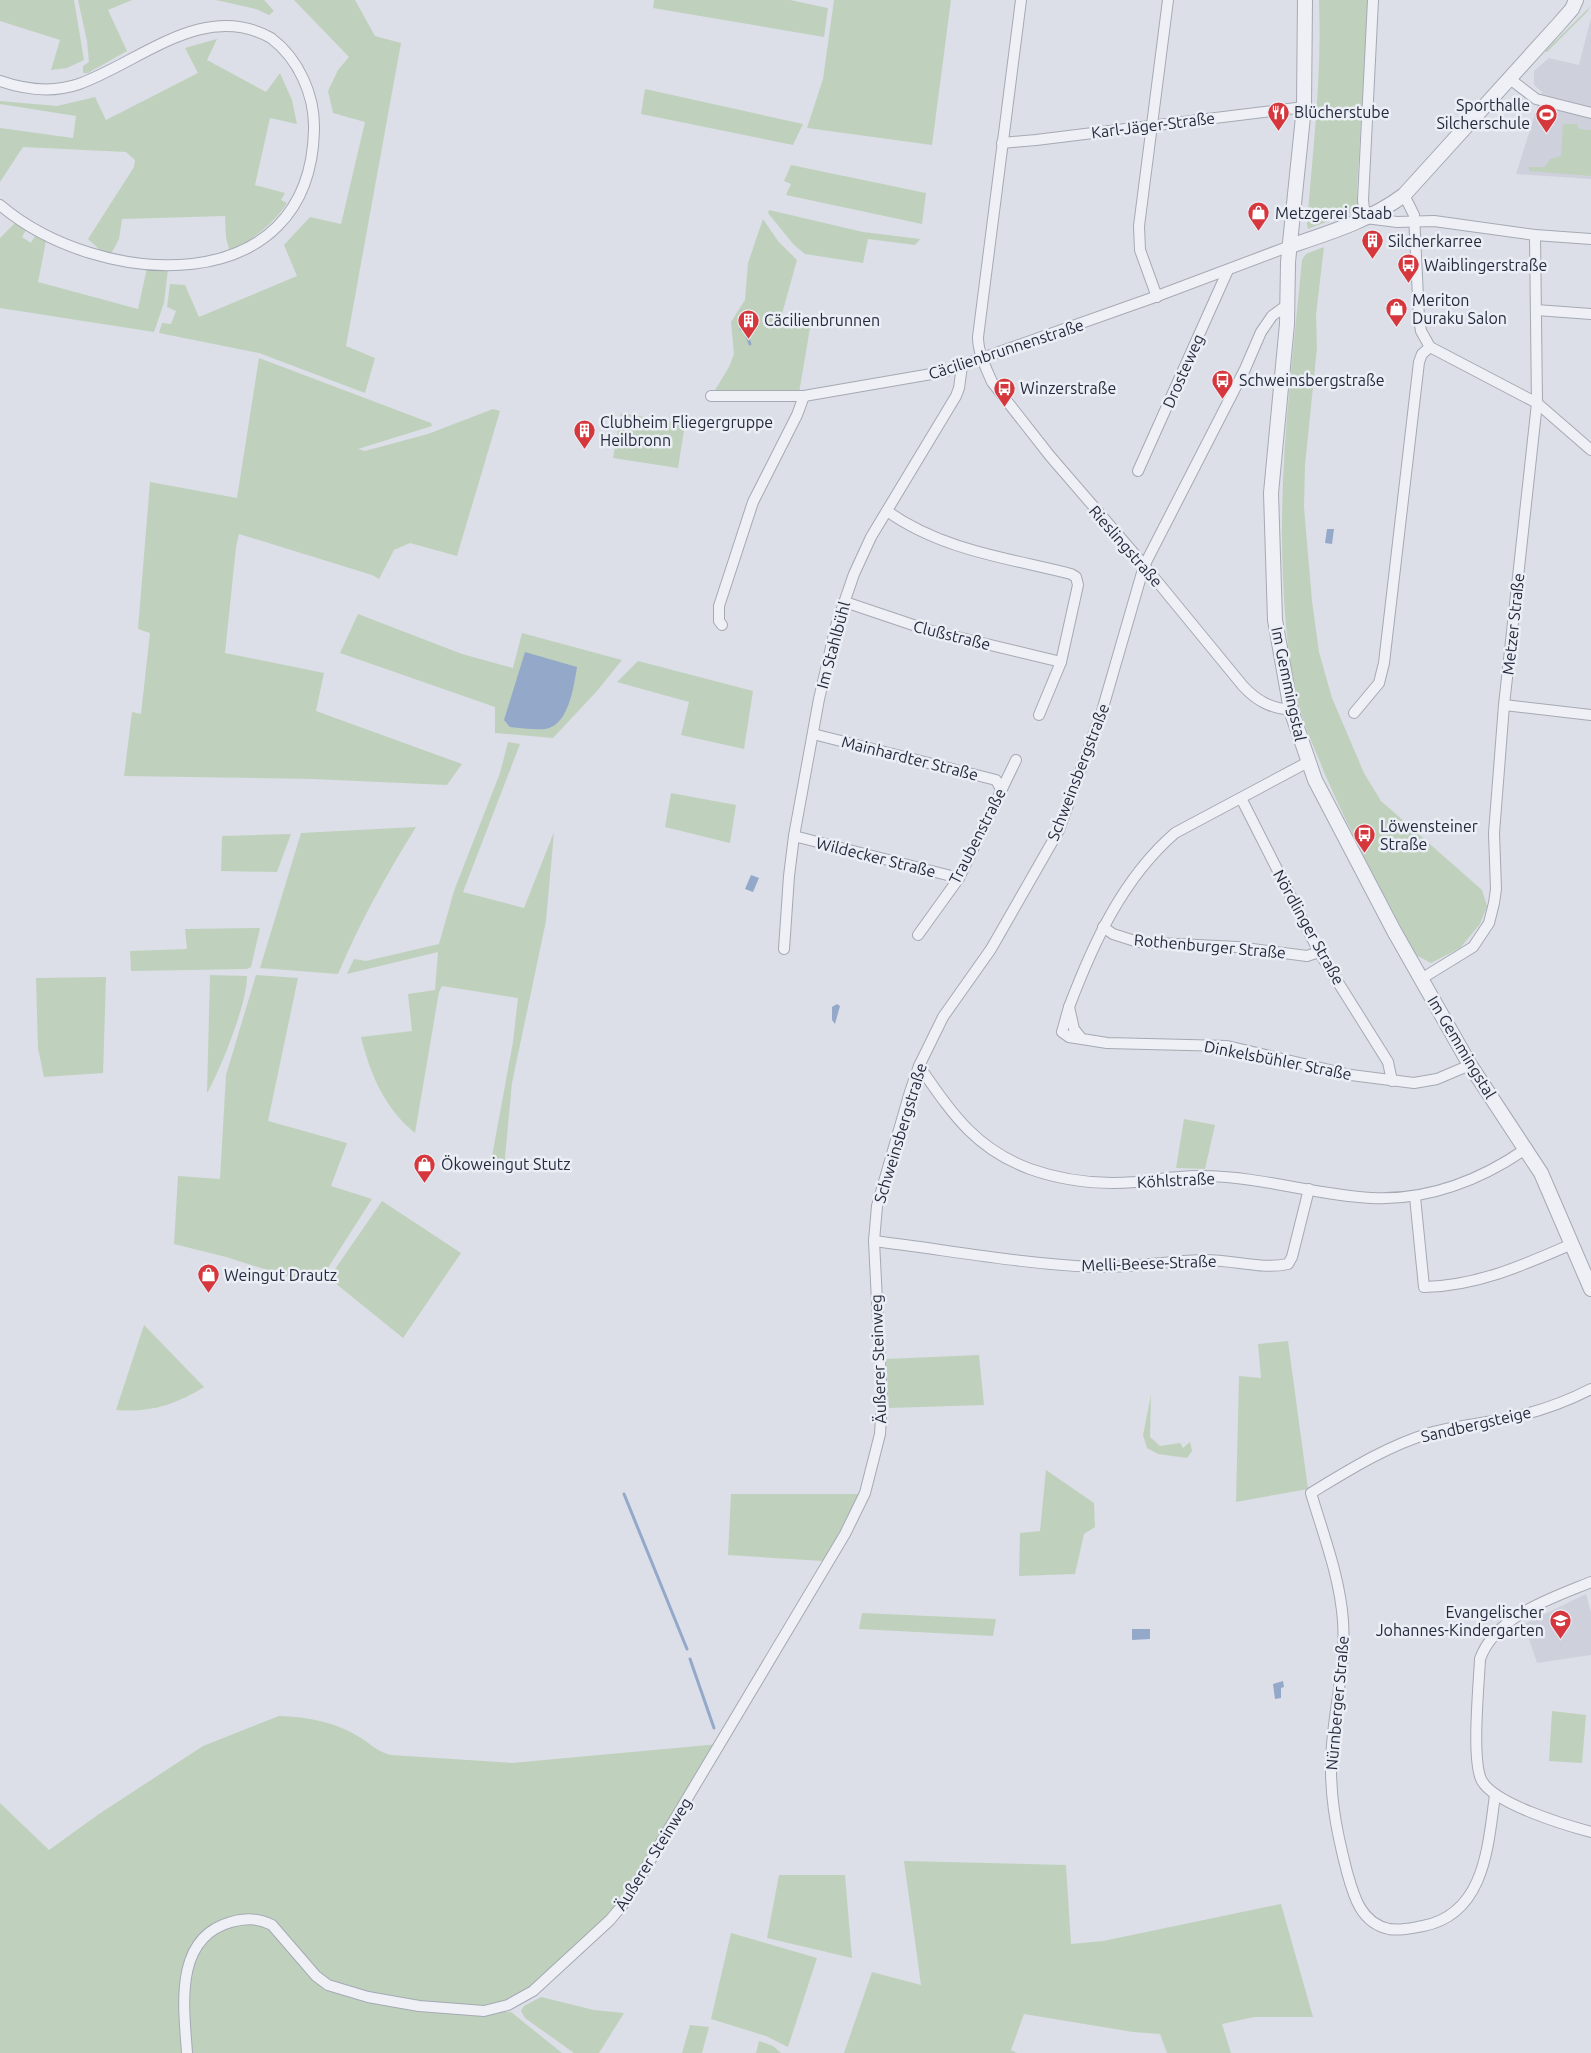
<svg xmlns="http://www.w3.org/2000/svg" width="1591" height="2053" viewBox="0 0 1591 2053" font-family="Ubuntu,sans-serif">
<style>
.built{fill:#ced1dc}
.green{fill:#bfd1bc}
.water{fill:#94a8ca}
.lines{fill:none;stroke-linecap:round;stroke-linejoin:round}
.stream{stroke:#94a8ca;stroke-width:3}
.minor-casing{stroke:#a5a9b4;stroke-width:12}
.tertiary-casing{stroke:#a5a9b4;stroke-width:16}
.minor{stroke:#eef0f5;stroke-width:10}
.tertiary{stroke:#eef0f5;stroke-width:14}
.labels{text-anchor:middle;stroke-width:5;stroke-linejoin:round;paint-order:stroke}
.poi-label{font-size:16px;fill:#252b3e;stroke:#ebeef5;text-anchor:start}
.street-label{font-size:16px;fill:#252b3e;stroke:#ebeef5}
</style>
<rect width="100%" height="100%" fill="#dcdfe7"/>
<g class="built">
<path d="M1591 18V179L1516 174 1542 92 1534 85V71L1549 58 1579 65Z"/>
<path d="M1586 1594 1591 1613V1655L1537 1663 1524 1624Z"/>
</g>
<g class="green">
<path d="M0 0H74L84 60 67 68 51 70 60 40 0 21Z"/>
<path d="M78 0H132L108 10 127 51 88 73H83V66L89 62 87 41Z"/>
<path d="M216 0H264L274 11 269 15 256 9Z"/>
<path d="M294 0H355L375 36 401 43 346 346 375 358 365 393 259 353 159 333 162 323 171 324 176 311 167 307 170 284 185 285 199 317 297 276 284 245 310 217 341 224 365 122 333 113 328 91 338 70 349 57Z"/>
<path d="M654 0H790L828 8 824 37 653 8Z"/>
<path d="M834 0H951L932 145 807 128 823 79Z"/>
<path d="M1319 0H1368L1357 189 1358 210 1308 229 1307 224C1313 149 1322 75 1319 0Z"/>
<path d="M1591 6 1587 12 1547 52 1545 51Z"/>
<path d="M217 39 207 60 266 92 280 73 292 100 297 124 270 118 255 185 285 193 281 200 287 203C273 225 252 239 230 252L226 238 225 216 122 219 119 239 111 254 100 250 88 239 134 167 135 160 126 152 23 147 0 182V128L73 138 76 116 0 104V101L57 106 95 97 106 120 198 73 185 48Z"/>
<path d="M645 89 803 124 793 145 641 114Z"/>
<path d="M1563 124H1577L1579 129 1591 130V176L1529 171V167H1545L1550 159 1561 156Z"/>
<path d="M791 165 926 193 922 224 786 195 791 184 784 181Z"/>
<path d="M769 210 863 232 920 239 915 245 868 239 863 263 805 254 794 245 768 213Z"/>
<path d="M763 219 778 241 797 260 780 321 810 328 799 393 715 390 729 367 734 354 731 322 745 300 748 263Z"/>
<path d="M15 223 26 230 22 237 31 243 35 236 46 241 38 282 138 309 147 268 168 269 164 303 154 332 0 308V238Z"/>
<path d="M1324 247 1316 315 1317 348 1305 465 1304 507 1312 601 1319 652 1332 698 1364 773 1381 801 1482 890 1487 906 1480 924 1460 948 1431 963 1416 955C1384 895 1351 835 1324 772 1316 751 1306 731 1300 709 1288 666 1285 621 1283 578 1278 471 1292 366 1302 260L1306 254Z"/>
<path d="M259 358 431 423 432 426 358 449 365 451 428 434 493 409 500 411 457 556 410 543 394 550 379 579 372 575 239 534 236 547 225 653 324 673 316 711 462 764 447 785 313 779 124 776 132 712 141 714 150 633 138 629 150 482 237 498Z"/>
<path d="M621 413 685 424 678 468 613 458Z"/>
<path d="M358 614 462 654 513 668 522 633 622 660 597 691 553 738 495 733V707L340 653Z"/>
<path d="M638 661 753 691 744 749 681 735 689 702 617 682Z"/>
<path d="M508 742 520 744 463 892 524 908 554 832 546 921 512 1083 504 1168 495 1171 490 1167 513 1042 518 998 442 986 439 992 415 1133C385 1109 370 1074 361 1037L412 1031 408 994 435 990 438 952 347 974 354 959 366 961 439 944 454 891 500 773Z"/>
<path d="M671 793 736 805 730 843 665 827Z"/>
<path d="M416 827C386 875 360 922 338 974L260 968 301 833Z"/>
<path d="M291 834 277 872 221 871 222 836Z"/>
<path d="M260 928 251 967 247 969 131 971 130 951 187 949 185 929Z"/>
<path d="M210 975 247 976C248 1001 220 1071 207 1093Z"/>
<path d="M256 975 298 978 268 1121 347 1143 331 1186 372 1199 324 1274 309 1283 226 1257 174 1244 178 1176 220 1179 226 1075Z"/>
<path d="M106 977 103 1073 44 1077 38 1048 36 978Z"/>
<path d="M1184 1119 1215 1125 1205 1169 1176 1168Z"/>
<path d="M382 1201 461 1253 403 1338 329 1278Z"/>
<path d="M144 1325 204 1387C175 1405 149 1413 116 1410Z"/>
<path d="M1288 1341 1308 1489 1236 1502 1239 1376 1261 1378 1258 1344Z"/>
<path d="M979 1355 984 1405 889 1408 886 1359Z"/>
<path d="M1151 1395 1150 1437 1160 1446 1180 1443 1183 1448 1190 1442 1192 1451 1187 1458 1158 1454 1147 1448 1143 1435Z"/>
<path d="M1046 1470 1094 1503 1095 1527 1084 1534 1075 1574 1019 1576 1020 1533 1040 1531Z"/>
<path d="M731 1494H861L823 1561 728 1555Z"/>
<path d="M862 1613 996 1619 993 1636 859 1629Z"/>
<path d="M1552 1711 1586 1715 1582 1763 1549 1761Z"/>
<path d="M279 1716C309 1717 336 1722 361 1738 372 1745 378 1752 391 1755L512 1763 719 1744 615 1912 532 1990 494 2012H511L562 2053H0V1803L49 1850 99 1814 203 1746Z"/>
<path d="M904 1861 1066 1865 1071 1944 1103 1941 1281 1904 1313 2017H1254L1222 2024 1231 2053H1167L1160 2034 1133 2032 1024 2014 1011 2050 1017 2053H844L872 1972 921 1985Z"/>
<path d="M779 1875H845L852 1958 767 1938Z"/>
<path d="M731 1933 817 1958 788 2047 766 2036 711 2019Z"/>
<path d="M541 1997 594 2010 624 2013 599 2053H574L525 2018 521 2011 524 2006Z"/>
<path d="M690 2025 709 2027 702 2053H682Z"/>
<path d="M759 2041 773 2046 781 2053H756Z"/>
</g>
<g class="water">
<path d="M1327 529H1334L1332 544 1325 543Z"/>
<path d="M525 652 577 667C574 685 569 726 545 729 534 730 521 728 510 727L504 720Z"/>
<path d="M751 875 759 878 753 892 745 889Z"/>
<path d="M837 1004 840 1006 835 1024 832 1020V1007Z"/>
<path d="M1132 1629H1150V1639L1132 1640Z"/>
<path d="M1283 1681 1284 1687 1281 1688V1698L1275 1699 1273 1684Z"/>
</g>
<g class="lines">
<g class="stream">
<path d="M740 321 743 325 741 329H744L750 344"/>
<path d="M624 1494 687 1649"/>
<path d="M690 1659 714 1728"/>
</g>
<defs>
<g id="minor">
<path d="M1021 0 978 337C978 353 986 368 992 382L1050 456 1138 558 1243 686C1257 701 1270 708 1291 710"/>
<path d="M1510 79 1536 99 1591 113"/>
<path d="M0 81C26 90 53 93 79 84 140 62 204 0 271 38 299 59 315 96 314 130 310 303 99 289 0 205"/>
<path d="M1002 143 1036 140 1304 107"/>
<path d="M1404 195 1414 215 1419 318 1421 331 1430 347 1537 403 1591 450"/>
<path d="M1369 215 1364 209 1363 200 1373 0"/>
<path d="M1366 218 1397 222 1434 221 1535 235 1591 239"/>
<path d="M1157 297 1140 250 1139 226 1168 0"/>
<path d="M1536 310 1591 314"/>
<path d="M711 396H804L943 372 1152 298 1290 246"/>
<path d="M1138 471 1228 270"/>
<path d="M887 511C941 550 1008 558 1071 574L1076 577 1078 585 1061 662 1039 715"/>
<path d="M845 602 928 630 1061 662"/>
<path d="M722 625 719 621V606L753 502 797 415 804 396"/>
<path d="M1504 705 1591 715"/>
<path d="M1354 713 1379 683 1384 663 1419 362 1422 354 1430 347"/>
<path d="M813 734 996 780 1001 789"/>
<path d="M1241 798 1319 952 1388 1062 1392 1081"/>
<path d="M794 836 959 878"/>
<path d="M1103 927 1113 934 1138 942 1237 947 1307 956 1319 952"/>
<path d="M918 935 959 878 1016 760"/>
<path d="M784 949 789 876 794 836 819 699 836 626 854 574 871 537 956 396 959 388 962 366"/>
<path d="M1421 979 1473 947 1489 923 1494 903 1496 889 1494 833 1504 705 1537 403 1535 235"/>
<path d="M1069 1007C1093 944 1122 879 1175 833L1308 762"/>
<path d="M1082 1039 1069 1037 1062 1032 1069 1007 1074 1029 1082 1039 1107 1043 1227 1046 1351 1075 1414 1083 1437 1079 1470 1065"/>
<path d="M919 1066C952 1113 974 1148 1030 1169 1064 1181 1099 1185 1135 1182 1158 1179 1182 1175 1206 1176 1262 1177 1316 1195 1371 1198 1427 1201 1481 1180 1527 1148"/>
<path d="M1415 1197 1424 1287C1477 1286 1524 1265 1572 1244"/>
<path d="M874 1241C948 1250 1021 1264 1096 1267 1133 1268 1166 1261 1202 1260 1231 1259 1260 1270 1288 1264L1292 1257 1309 1189"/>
<path d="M1591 1582C1552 1598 1495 1616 1480 1659 1479 1684 1471 1762 1482 1781 1495 1804 1565 1825 1591 1832"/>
<path d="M1495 1795C1488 1846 1485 1914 1423 1926 1411 1928 1401 1931 1389 1929 1361 1923 1354 1897 1347 1872 1336 1830 1328 1789 1332 1745 1335 1704 1346 1663 1343 1621 1340 1577 1323 1534 1311 1493 1349 1470 1387 1446 1430 1433 1454 1426 1480 1424 1505 1419 1534 1413 1564 1403 1591 1389"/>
<path d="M187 2053C184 2008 173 1938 231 1922 246 1918 258 1918 272 1925L316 1976 328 1985 368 1997 419 2006 484 2011 508 2005 533 1991 610 1920 626 1901 845 1534 865 1493 880 1434 882 1402 874 1241 877 1206 910 1092 919 1066 943 1017 991 949 1059 830 1102 711 1144 566 1245 369 1261 332 1272 316 1287 305"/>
</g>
<g id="tertiary">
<path d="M1305 0 1304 107 1288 262 1287 324 1271 493 1275 620 1291 710 1315 780 1394 931 1470 1065 1541 1173 1591 1289"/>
<path d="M1290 246C1329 233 1371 220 1404 195L1558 25 1572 9 1576 0"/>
</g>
</defs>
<use href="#minor" class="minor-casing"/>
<use href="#tertiary" class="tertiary-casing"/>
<use href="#minor" class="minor"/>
<use href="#tertiary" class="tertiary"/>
</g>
<defs>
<symbol id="restaurant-pin" viewBox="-11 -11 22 30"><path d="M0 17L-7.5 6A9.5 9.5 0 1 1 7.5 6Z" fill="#d6373d" stroke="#ebeef5"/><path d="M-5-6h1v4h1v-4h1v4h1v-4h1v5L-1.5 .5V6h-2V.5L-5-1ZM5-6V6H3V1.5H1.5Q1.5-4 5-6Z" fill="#fff"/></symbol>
<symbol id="stadium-pin" viewBox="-11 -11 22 30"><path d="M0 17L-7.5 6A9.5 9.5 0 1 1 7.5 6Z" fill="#d6373d" stroke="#ebeef5"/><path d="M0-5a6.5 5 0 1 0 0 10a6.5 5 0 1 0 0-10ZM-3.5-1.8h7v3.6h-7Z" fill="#fff"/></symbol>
<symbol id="shop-pin" viewBox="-11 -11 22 30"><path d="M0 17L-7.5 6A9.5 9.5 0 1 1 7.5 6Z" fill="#d6373d" stroke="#ebeef5"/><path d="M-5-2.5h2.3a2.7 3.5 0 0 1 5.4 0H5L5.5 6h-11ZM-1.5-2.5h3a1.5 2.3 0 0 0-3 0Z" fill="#fff"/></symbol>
<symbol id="building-pin" viewBox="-11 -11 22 30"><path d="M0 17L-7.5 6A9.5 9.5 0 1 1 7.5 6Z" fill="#d6373d" stroke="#ebeef5"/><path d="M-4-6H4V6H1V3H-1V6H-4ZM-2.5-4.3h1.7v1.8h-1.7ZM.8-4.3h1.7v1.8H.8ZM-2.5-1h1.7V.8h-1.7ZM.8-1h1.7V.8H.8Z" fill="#fff"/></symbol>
<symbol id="bus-pin" viewBox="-11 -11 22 30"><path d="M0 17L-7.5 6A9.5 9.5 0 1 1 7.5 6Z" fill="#d6373d" stroke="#ebeef5"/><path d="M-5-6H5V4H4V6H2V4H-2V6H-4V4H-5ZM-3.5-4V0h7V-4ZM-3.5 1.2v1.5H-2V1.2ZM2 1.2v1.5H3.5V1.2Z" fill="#fff"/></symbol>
<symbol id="school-pin" viewBox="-11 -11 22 30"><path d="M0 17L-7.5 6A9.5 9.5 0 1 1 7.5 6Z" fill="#d6373d" stroke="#ebeef5"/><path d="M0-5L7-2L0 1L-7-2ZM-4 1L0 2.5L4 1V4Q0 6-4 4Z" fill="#fff"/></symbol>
</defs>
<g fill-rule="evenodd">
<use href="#restaurant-pin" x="1266" y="100" width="25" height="34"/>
<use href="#stadium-pin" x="1534" y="102" width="25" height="34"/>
<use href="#shop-pin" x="1246" y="200" width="25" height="34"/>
<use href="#building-pin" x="1360" y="228" width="25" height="34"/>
<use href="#bus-pin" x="1396" y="252" width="25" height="34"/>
<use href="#shop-pin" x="1384" y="296" width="25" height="34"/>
<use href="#building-pin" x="736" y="308" width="25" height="34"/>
<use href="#bus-pin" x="1210" y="368" width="25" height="34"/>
<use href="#bus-pin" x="992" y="376" width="25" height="34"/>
<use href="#building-pin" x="572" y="418" width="25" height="34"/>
<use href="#bus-pin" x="1352" y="822" width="25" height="34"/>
<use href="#shop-pin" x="412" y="1152" width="25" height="34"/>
<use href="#shop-pin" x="196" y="1262" width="25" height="34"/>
<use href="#school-pin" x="1548" y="1608" width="25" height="34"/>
</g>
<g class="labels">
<g class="poi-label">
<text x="1530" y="111" text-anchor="end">Sporthalle<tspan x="1530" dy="18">Silcherschule</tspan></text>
<text x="1294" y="118">Blücherstube</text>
<text x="1275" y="219">Metzgerei Staab</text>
<text x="1388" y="247">Silcherkarree</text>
<text x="1424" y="271">Waiblingerstraße</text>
<text x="1412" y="306">Meriton<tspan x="1412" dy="18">Duraku Salon</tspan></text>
<text x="764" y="326">Cäcilienbrunnen</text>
<text x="1239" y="386">Schweinsbergstraße</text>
<text x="1020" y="394">Winzerstraße</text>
<text x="600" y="428">Clubheim Fliegergruppe<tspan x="600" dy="18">Heilbronn</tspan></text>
<text x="1380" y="832">Löwensteiner<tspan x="1380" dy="18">Straße</tspan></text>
<text x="441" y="1170">Ökoweingut Stutz</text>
<text x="224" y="1281">Weingut Drautz</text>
<text x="1544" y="1618" text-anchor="end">Evangelischer<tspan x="1544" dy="18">Johannes-Kindergarten</tspan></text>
</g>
<g class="street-label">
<text transform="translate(1153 125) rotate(-7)" y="6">Karl-Jäger-Straße</text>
<text transform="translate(1006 349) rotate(-18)" y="6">Cäcilienbrunnenstraße</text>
<text transform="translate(1183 371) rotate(-66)" y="6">Drosteweg</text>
<text transform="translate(1126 546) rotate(49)" y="6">Rieslingstraße</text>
<text transform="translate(1513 624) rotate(-84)" y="6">Metzer Straße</text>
<text transform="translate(952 635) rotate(14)" y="6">Clußstraße</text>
<text transform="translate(833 645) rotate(-75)" y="6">Im Stahlbühl</text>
<text transform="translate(1289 684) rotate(78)" y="6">Im Gemmingstal</text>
<text transform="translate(910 758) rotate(14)" y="6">Mainhardter Straße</text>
<text transform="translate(1078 772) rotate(-69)" y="6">Schweinsbergstraße</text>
<text transform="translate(977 836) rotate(-63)" y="6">Traubenstraße</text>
<text transform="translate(876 857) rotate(14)" y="6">Wildecker Straße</text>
<text transform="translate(1309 927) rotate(61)" y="6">Nördlinger Straße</text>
<text transform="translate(1210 946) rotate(5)" y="6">Rothenburger Straße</text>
<text transform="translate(1462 1047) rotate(59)" y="6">Im Gemmingstal</text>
<text transform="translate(1278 1060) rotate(11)" y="6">Dinkelsbühler Straße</text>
<text transform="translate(900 1133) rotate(-73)" y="6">Schweinsbergstraße</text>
<text transform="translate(1176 1180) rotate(-3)" y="6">Köhlstraße</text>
<text transform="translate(1149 1263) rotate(-2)" y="6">Melli-Beese-Straße</text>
<text transform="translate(878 1359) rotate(-92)" y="6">Äußerer Steinweg</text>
<text transform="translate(1476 1424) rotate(-13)" y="6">Sandbergsteige</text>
<text transform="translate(1337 1703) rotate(-85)" y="6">Nürnberger Straße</text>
<text transform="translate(653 1854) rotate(-58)" y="6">Äußerer Steinweg</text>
</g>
</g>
</svg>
